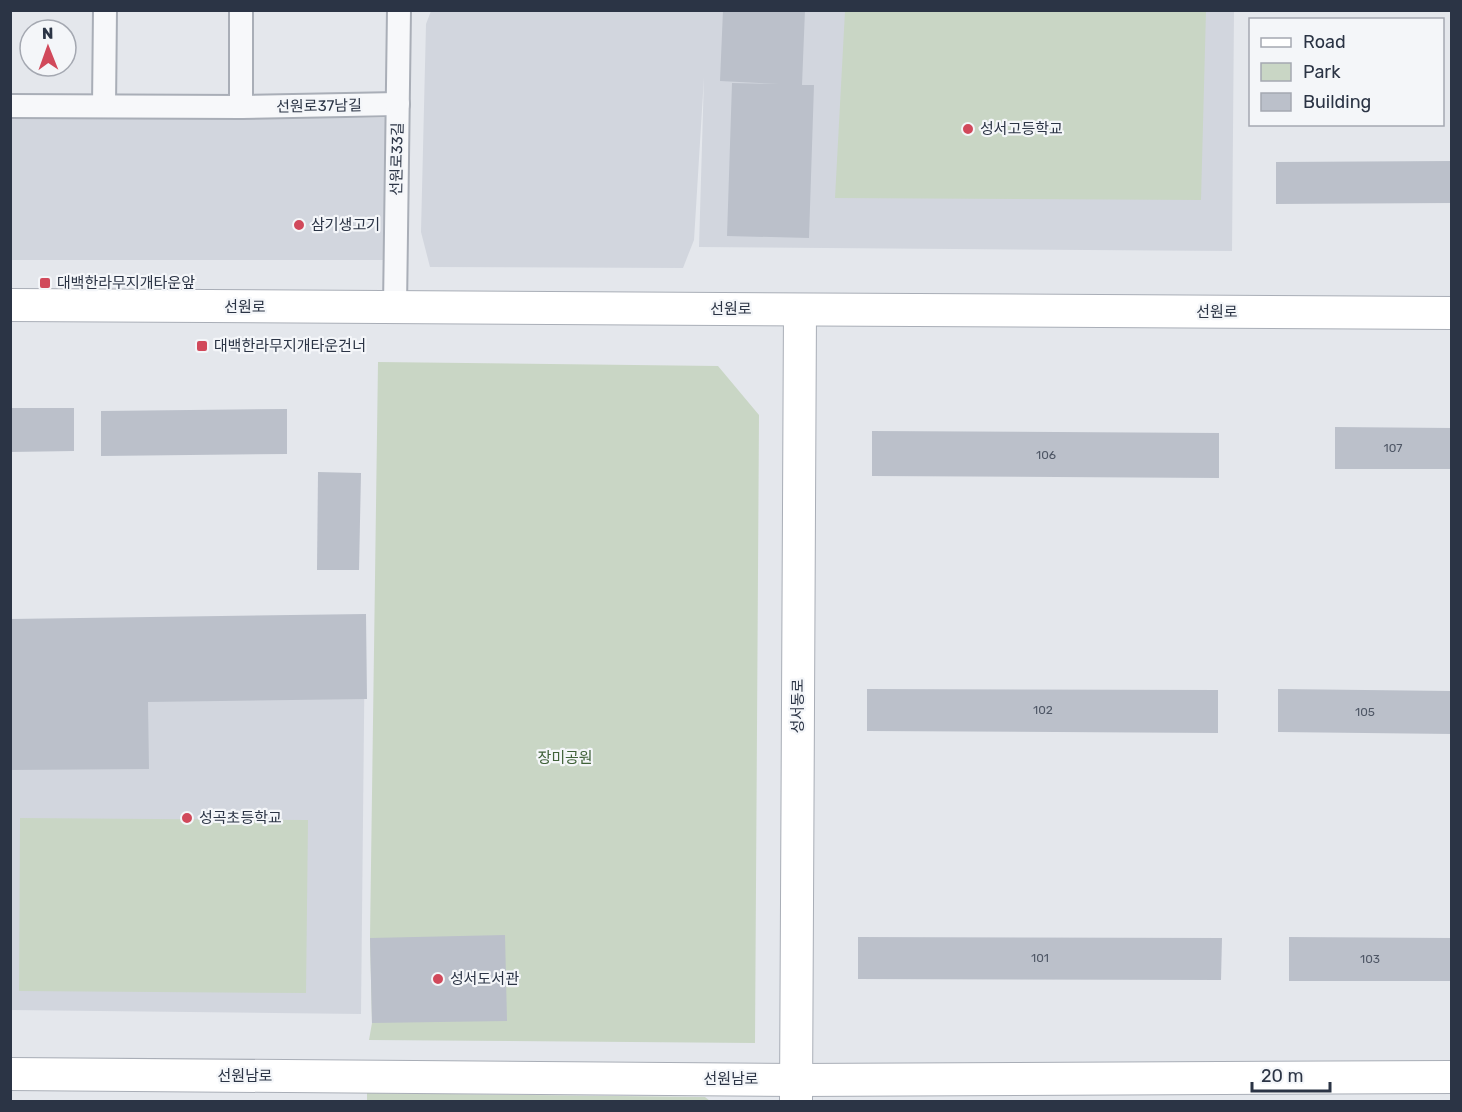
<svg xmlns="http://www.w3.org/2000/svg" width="1462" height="1112" viewBox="0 0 1462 1112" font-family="Rubik,'Noto Sans KR',sans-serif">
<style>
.built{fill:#d2d6de}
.green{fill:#c9d6c5}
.building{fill:#bbc0ca}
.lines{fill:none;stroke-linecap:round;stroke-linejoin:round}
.street-casing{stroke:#a9aeb7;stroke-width:26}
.secondary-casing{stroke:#a9aeb7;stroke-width:34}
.street{stroke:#f7f8fa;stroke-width:22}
.secondary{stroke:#fff;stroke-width:32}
.poi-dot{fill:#d1495b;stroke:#f4f6f9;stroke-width:2}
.labels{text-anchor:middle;stroke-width:4.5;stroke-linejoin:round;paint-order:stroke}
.number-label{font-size:12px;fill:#4f5766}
.street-label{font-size:15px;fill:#2b3445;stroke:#f4f6f9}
.poi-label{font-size:15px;fill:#2b3445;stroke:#f4f6f9;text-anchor:start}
.park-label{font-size:15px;fill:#3f6138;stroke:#f4f6f9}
</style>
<rect width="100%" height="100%" fill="#e4e7ec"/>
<g class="built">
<path d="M705 10 1234 11 1232 251 699 247 704 77 694 240 683 268 430 267 421 232 426 24 431 11Z"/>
<path d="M11 118H402L397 260H11Z"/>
<path d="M11 621 365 625 361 1014 11 1010Z"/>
</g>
<g class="green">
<path d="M845 11H1206L1201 200 835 198Z"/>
<path d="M378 362 718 366 759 415 755 1043 369 1040 372 1023 370 938Z"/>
<path d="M20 818 308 820 306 993 19 991Z"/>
<path d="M367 1093 705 1097 710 1101 367 1102Z"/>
</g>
<g class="building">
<path d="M723 10H805L802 85H814L809 238 727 236 732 83 779 84 720 81Z"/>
<path d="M1452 161V203L1276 204V162Z"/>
<path d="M10 408H74V451L10 452Z"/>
<path d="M287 409V454L101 456V411Z"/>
<path d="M1335 427 1452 428V469H1335Z"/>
<path d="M872 431 1219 433V478L872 476Z"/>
<path d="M318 472 361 473 359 570H317Z"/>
<path d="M366 614 367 699 148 702 149 769 10 770V619Z"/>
<path d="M867 689 1218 690V733L867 731Z"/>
<path d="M1278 689 1452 691V734L1278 732Z"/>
<path d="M505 935 507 1021 372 1023 370 938Z"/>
<path d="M858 937 1222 938 1221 980 858 979Z"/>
<path d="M1289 937 1452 938V981H1289Z"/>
</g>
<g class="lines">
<defs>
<g id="street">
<path d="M241 10V107"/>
<path d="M10 106 241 107 398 104"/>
<path d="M104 106 105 10"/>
<path d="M395 307 399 10"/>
</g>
<g id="secondary">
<path d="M10 305 1452 313"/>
<path d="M10 1074 797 1080 1452 1077"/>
<path d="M796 1101 800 310"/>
</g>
</defs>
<use href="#street" class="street-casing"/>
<use href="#secondary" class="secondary-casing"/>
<use href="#street" class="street"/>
<use href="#secondary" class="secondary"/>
</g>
<g class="poi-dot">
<circle cx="968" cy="129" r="6"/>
<circle cx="299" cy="225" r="6"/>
<rect x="39" y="277" width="12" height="12" rx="3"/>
<rect x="196" y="340" width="12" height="12" rx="3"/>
<circle cx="187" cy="818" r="6"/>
<circle cx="438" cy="979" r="6"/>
</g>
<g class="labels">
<g class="number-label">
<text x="1393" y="452">107</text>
<text x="1046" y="459">106</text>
<text x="1043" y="714">102</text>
<text x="1365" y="716">105</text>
<text x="1040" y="962">101</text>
<text x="1370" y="963">103</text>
</g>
<g class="street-label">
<text transform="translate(319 106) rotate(-1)" y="5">선원로37남길</text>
<text transform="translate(397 159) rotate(-89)" y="5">선원로33길</text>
<text x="245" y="312">선원로</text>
<text x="731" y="314">선원로</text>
<text x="1217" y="317">선원로</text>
<text transform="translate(798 706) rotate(-90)" y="5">성서동로</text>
<text x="245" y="1081">선원남로</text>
<text x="731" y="1084">선원남로</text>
</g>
<g class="poi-label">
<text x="980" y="134">성서고등학교</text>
<text x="311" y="230">삼기생고기</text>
<text x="57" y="288">대백한라무지개타운앞</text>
<text x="214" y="351">대백한라무지개타운건너</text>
<text x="199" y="823">성곡초등학교</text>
<text x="450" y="984">성서도서관</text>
</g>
<g class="park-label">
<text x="565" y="763">장미공원</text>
</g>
</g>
<rect width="1462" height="1112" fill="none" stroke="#2b3445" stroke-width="24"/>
<rect x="1249" y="18" width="195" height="108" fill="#f4f6f9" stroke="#a4a8b1" stroke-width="1.5"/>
<rect x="1261" y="38" width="30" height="9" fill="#ffffff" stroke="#a4a8b1" stroke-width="1.5"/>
<text x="1303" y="48" font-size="18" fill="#2b3445">Road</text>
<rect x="1261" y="63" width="30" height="18" fill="#c9d6c5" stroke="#a4a8b1" stroke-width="1.5"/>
<text x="1303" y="78" font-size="18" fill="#2b3445">Park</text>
<rect x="1261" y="93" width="30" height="18" fill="#bbc0ca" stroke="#a4a8b1" stroke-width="1.5"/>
<text x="1303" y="108" font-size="18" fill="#2b3445">Building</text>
<g transform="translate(48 48) rotate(359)"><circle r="28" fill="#f4f6f9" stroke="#a4a8b1" stroke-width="1.5"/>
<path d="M0-4.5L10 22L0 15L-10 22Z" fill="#d1495b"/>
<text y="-9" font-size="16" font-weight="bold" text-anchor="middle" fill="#2b3445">N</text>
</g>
<path d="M1252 1082v9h78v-9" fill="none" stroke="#2b3445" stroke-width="3"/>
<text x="1261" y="1082" font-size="18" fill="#2b3445" stroke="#f4f6f9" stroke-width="4.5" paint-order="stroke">20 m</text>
</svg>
